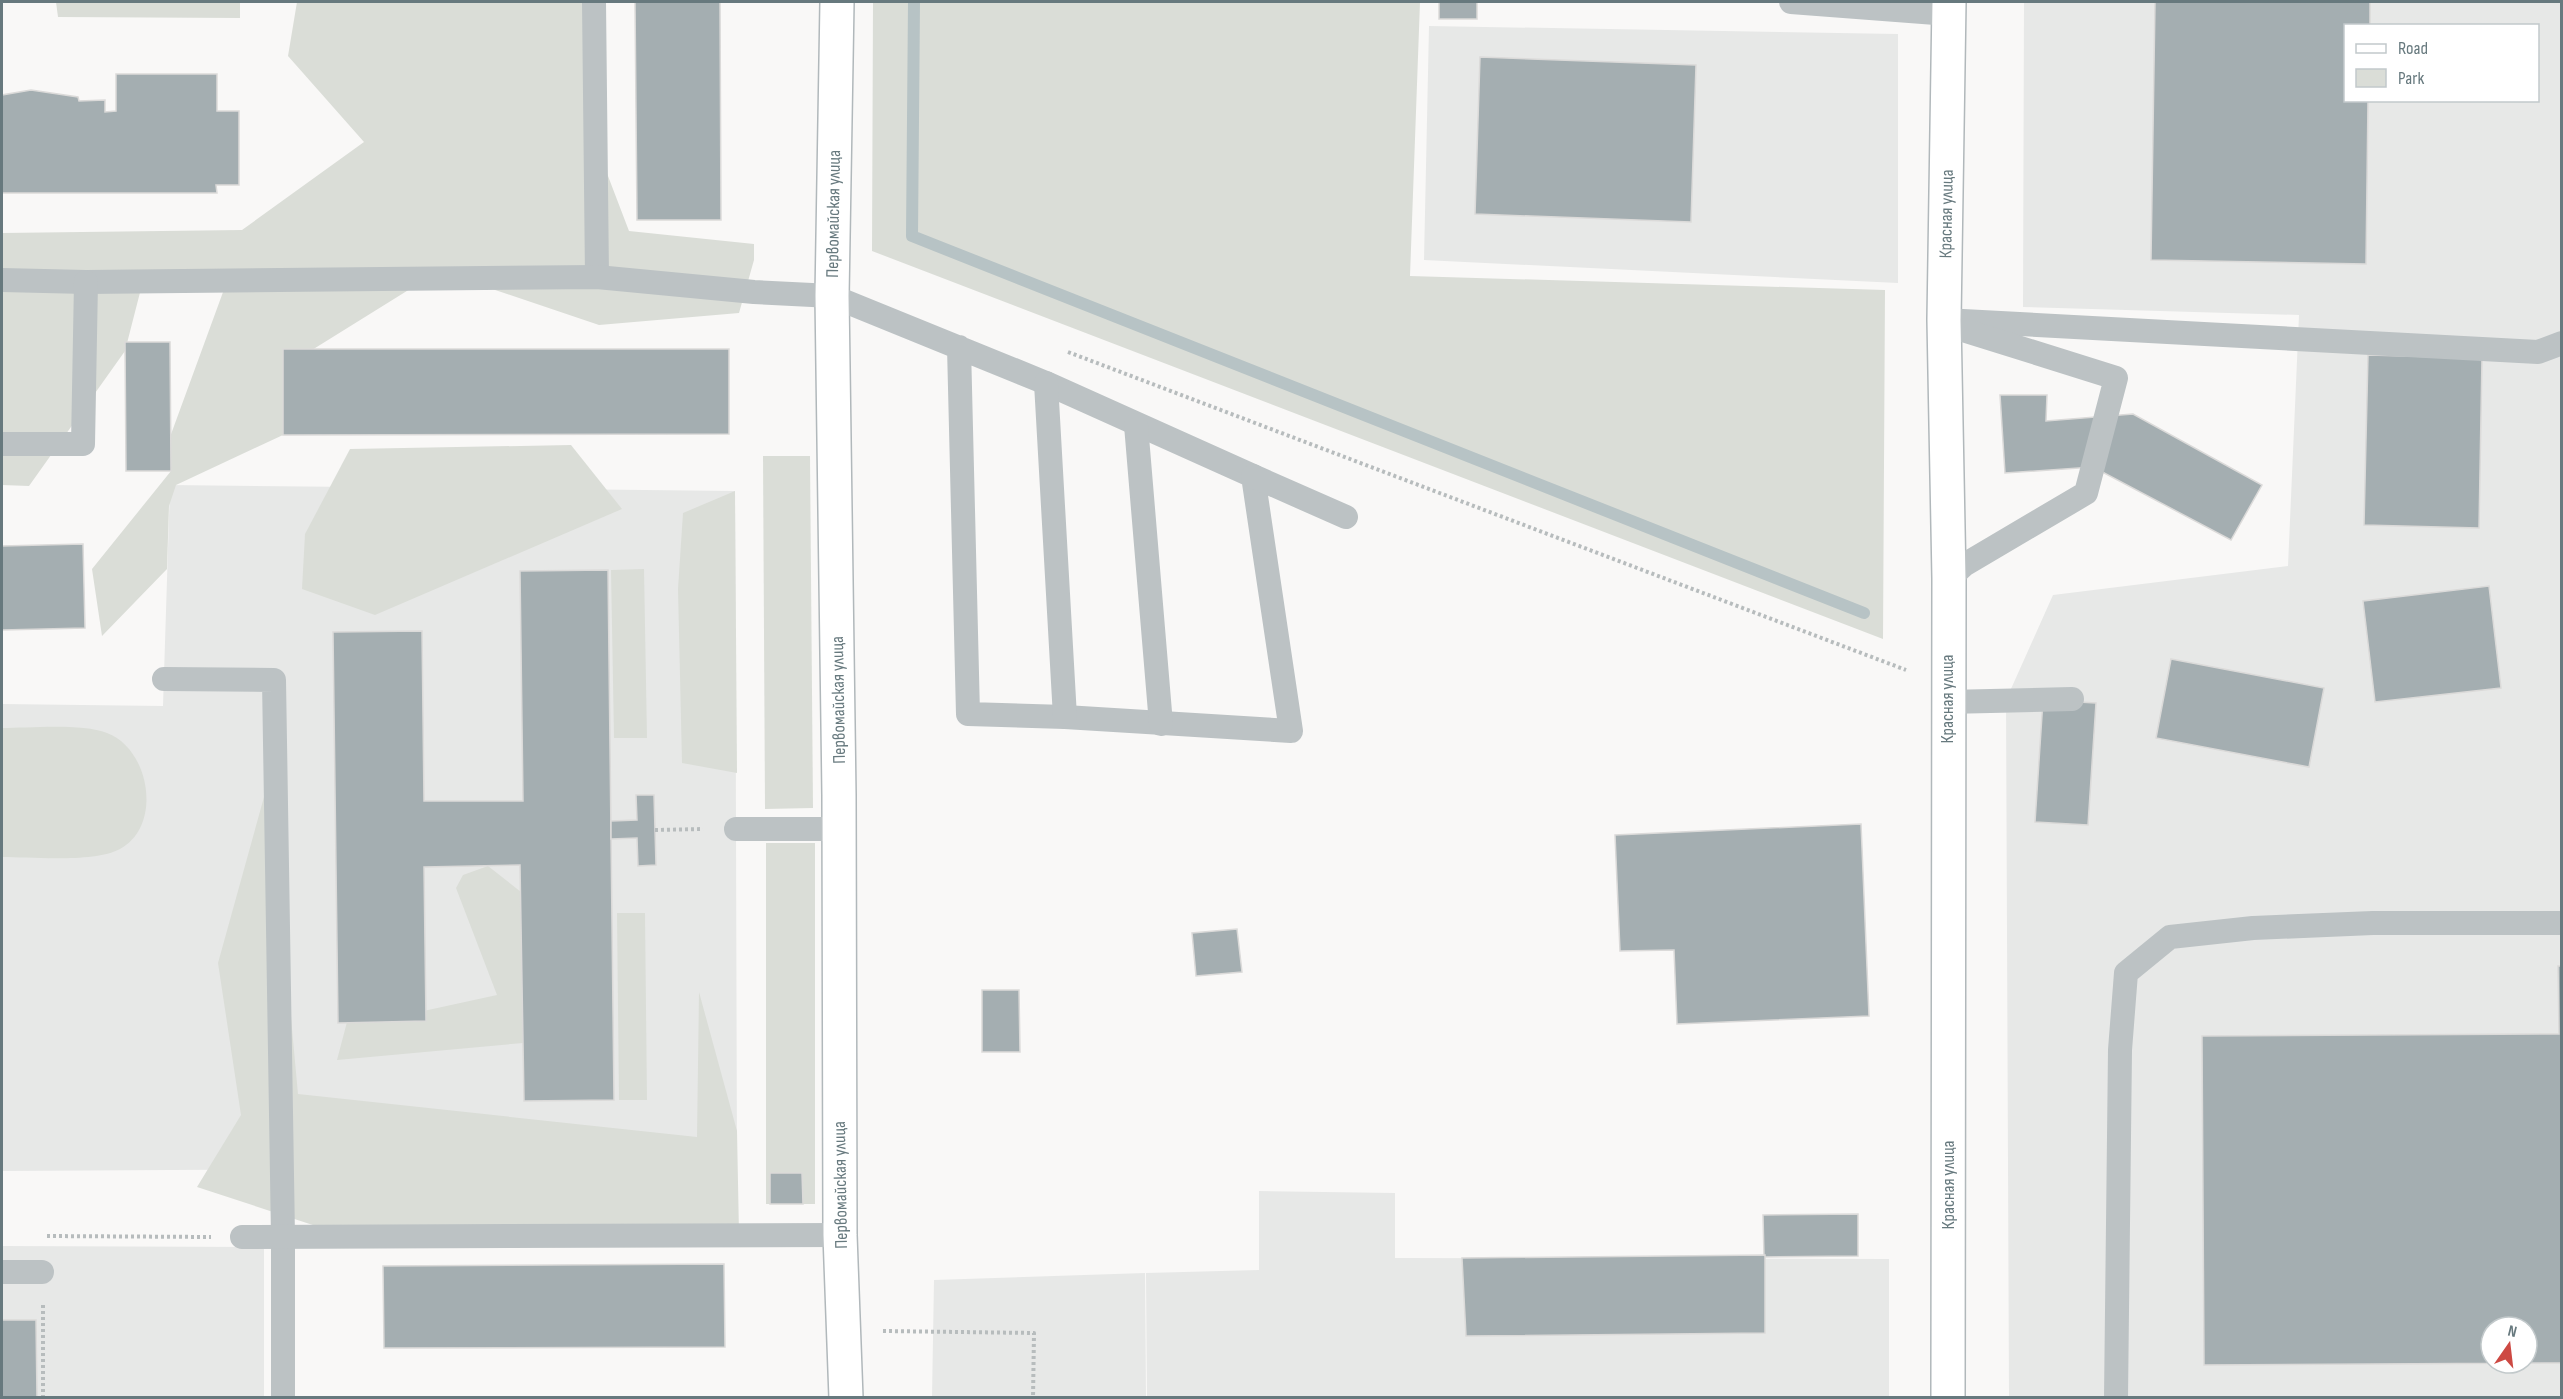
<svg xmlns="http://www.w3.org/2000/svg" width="2563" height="1399" viewBox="0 0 2563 1399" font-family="'Sofia Sans Condensed',sans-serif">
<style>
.built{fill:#e7e8e7;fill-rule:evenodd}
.green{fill:#daddd7}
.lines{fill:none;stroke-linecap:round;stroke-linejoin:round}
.stream{stroke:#b7c3c5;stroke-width:12}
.building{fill:#a4aeb1;stroke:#dbdad9;stroke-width:1.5;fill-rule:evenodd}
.secondary-casing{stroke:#b1b8bb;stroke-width:36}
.path{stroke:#b7bcbd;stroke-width:4;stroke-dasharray:3 3;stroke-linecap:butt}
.lane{stroke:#bcc2c4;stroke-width:24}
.secondary{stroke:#fff;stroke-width:33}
.labels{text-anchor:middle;stroke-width:6;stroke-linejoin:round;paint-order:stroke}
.street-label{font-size:18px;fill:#67797e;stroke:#fff}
</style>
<rect width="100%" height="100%" fill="#f9f8f7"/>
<g class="built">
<path d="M2024 2H2561V1397H2009L2006 700 2053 595 2288 566 2299 315 2023 307ZM2346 26H2538V100H2346ZM2491 1327H2527V1363H2491Z"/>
<path d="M1429 26 1898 34V283L1424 260Z"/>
<path d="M170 485 735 491 737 1167 2 1171V704L163 706Z"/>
<path d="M1259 1191 1395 1193V1258L1889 1259V1397H1147L1146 1273 1259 1270Z"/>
<path d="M2 1246 264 1247V1397L2 1398Z"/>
<path d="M1145 1273 1146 1397H932L934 1280Z"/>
</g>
<g class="green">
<path d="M56 2H240V18L58 17Z"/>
<path d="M297 2H603L587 121 629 231 754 244V260L739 313 599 325 439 271 283 368V435L176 485 169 506 167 569 102 636 92 569 171 471 170 437 230 273H145L125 351 29 486 2 485V233L242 230 364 142 288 56Z"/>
<path d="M873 2H1420L1410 276 1885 290 1883 639 872 251Z"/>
<path d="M571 445 622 509 375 615 302 589 305 534 350 449Z"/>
<path d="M763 456H810L813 808 765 809Z"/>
<path d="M735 491 737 773 682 763 678 589 683 513Z"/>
<path d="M644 569 647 738H614L611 570Z"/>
<path d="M2 728C29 728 82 723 107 733 150 749 163 826 120 849 94 863 31 857 2 857Z"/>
<path d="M269 779 298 1094 697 1137 699 992 737 1131 739 1234 380 1247 197 1187 241 1115 218 963Z"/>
<path d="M766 843H815V1204H803L802 1173H770V1204H766Z"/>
<path d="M488 866 521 892 523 1043 337 1060 347 1022H373L497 995 456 888 463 875Z"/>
<path d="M617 913H645L647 1100H619Z"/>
</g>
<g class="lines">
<path class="stream" d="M914 2 912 236 1864 613"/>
</g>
<g class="building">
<path d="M635 2H720L721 220H637Z"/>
<rect x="1439" y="2" width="38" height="17"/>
<path d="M2155 2H2370V26H2346V100H2368L2366 264 2151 260Z"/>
<path d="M1480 57 1696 65 1691 222 1475 214Z"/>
<path d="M116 74H217V111H239V185H216L217 193H2V95L31 90 78 97 79 101 105 100V112L116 111Z"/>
<path d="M125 342H170L171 471H126Z"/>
<path d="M283 349H729V434L283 435Z"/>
<path d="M2368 355 2482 358 2479 528 2364 525Z"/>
<path d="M2000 395H2047L2046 421 2133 414 2262 485 2231 540 2093 467 2005 473Z"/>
<path d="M83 544 85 628 2 630V546Z"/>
<path d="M608 570 614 1100 524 1101 520 865 424 867 426 1021 338 1023 333 632 422 631 424 801H523L520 571Z"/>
<path d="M2489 586 2501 688 2375 702 2363 601Z"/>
<path d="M2171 659 2324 688 2309 767 2156 738Z"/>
<path d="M2043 700 2096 703 2088 825 2035 822Z"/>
<path d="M636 795H654L656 865 638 866 637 838 611 839V821L637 820Z"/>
<path d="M1861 824 1869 1016 1677 1024 1674 950 1620 951 1615 835Z"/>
<path d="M1237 929 1242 972 1196 976 1192 933Z"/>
<path d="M2558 966H2562V1363L2204 1365 2202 1036 2559 1034ZM2491 1327H2527V1363H2491Z"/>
<path d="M982 990H1019L1020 1052H982Z"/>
<path d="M770 1173H802L803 1204H770Z"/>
<path d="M1858 1214V1256L1764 1257 1763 1215Z"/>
<path d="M1765 1255V1333L1466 1336 1462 1258Z"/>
<path d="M724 1264 725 1347 384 1348 383 1266Z"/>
<path d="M2 1320H36L37 1398H2Z"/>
</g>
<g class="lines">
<defs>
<g id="secondary">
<path d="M837 2 832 296 839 795 840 1235 846 1398"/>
<path d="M1948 1398 1949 579 1944 320 1949 2"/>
</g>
</defs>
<use href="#secondary" class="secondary-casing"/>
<g class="path">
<path d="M1068 352 1906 670"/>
<path d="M655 830 703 829"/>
<path d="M47 1236 211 1237"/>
<path d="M43 1305V1398"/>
<path d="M883 1331 1034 1333 1033 1398"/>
</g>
<g class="lane">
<path d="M594 2 597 277"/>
<path d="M1791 2 1949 14"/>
<path d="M2 280 86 282 597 277 754 292 832 296 1046 383 1253 476 1291 731 1065 717 968 714 959 347"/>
<path d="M1944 320 2538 352 2562 343"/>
<path d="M1046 383 1065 717"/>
<path d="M1136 425 1161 724"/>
<path d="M2 444H83L86 282"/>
<path d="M1253 476 1346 517"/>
<path d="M1949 579 1964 565 2086 493 2116 378 1963 330"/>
<path d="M164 679 274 680 283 1237V1398"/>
<path d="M1947 702 2072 699"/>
<path d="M736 829H840"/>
<path d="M242 1237 840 1235"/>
<path d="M2 1272H42"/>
<path d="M2116 1398 2120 1050 2126 973 2170 937 2253 928 2373 923H2562"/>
</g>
<use href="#secondary" class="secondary"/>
</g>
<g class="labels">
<g class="street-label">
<text transform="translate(833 214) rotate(-89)" y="6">Первомайская улица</text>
<text transform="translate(1946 214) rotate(-89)" y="6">Красная улица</text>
<text transform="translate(1947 699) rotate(-90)" y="6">Красная улица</text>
<text transform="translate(838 700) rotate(-91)" y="6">Первомайская улица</text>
<text transform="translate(840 1185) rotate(-91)" y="6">Первомайская улица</text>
<text transform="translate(1948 1185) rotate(-90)" y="6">Красная улица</text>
</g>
</g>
<rect width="2563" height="1399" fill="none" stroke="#67797e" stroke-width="6"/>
<rect x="2344" y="24" width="195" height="78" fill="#ffffff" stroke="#c2c9cb" stroke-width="1.5"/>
<rect x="2356" y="44" width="30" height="9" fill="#ffffff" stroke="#c2c9cb" stroke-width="1.5"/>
<text x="2398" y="54" font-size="18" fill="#67797e">Road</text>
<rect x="2356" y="69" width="30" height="18" fill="#daddd7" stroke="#c2c9cb" stroke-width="1.5"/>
<text x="2398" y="84" font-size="18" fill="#67797e">Park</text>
<g transform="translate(2509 1345) rotate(14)"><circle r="28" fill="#ffffff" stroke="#c2c9cb" stroke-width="1.5"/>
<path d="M0-4.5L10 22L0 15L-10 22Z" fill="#cd4943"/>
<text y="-9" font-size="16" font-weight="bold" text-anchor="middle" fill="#67797e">N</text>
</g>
</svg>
